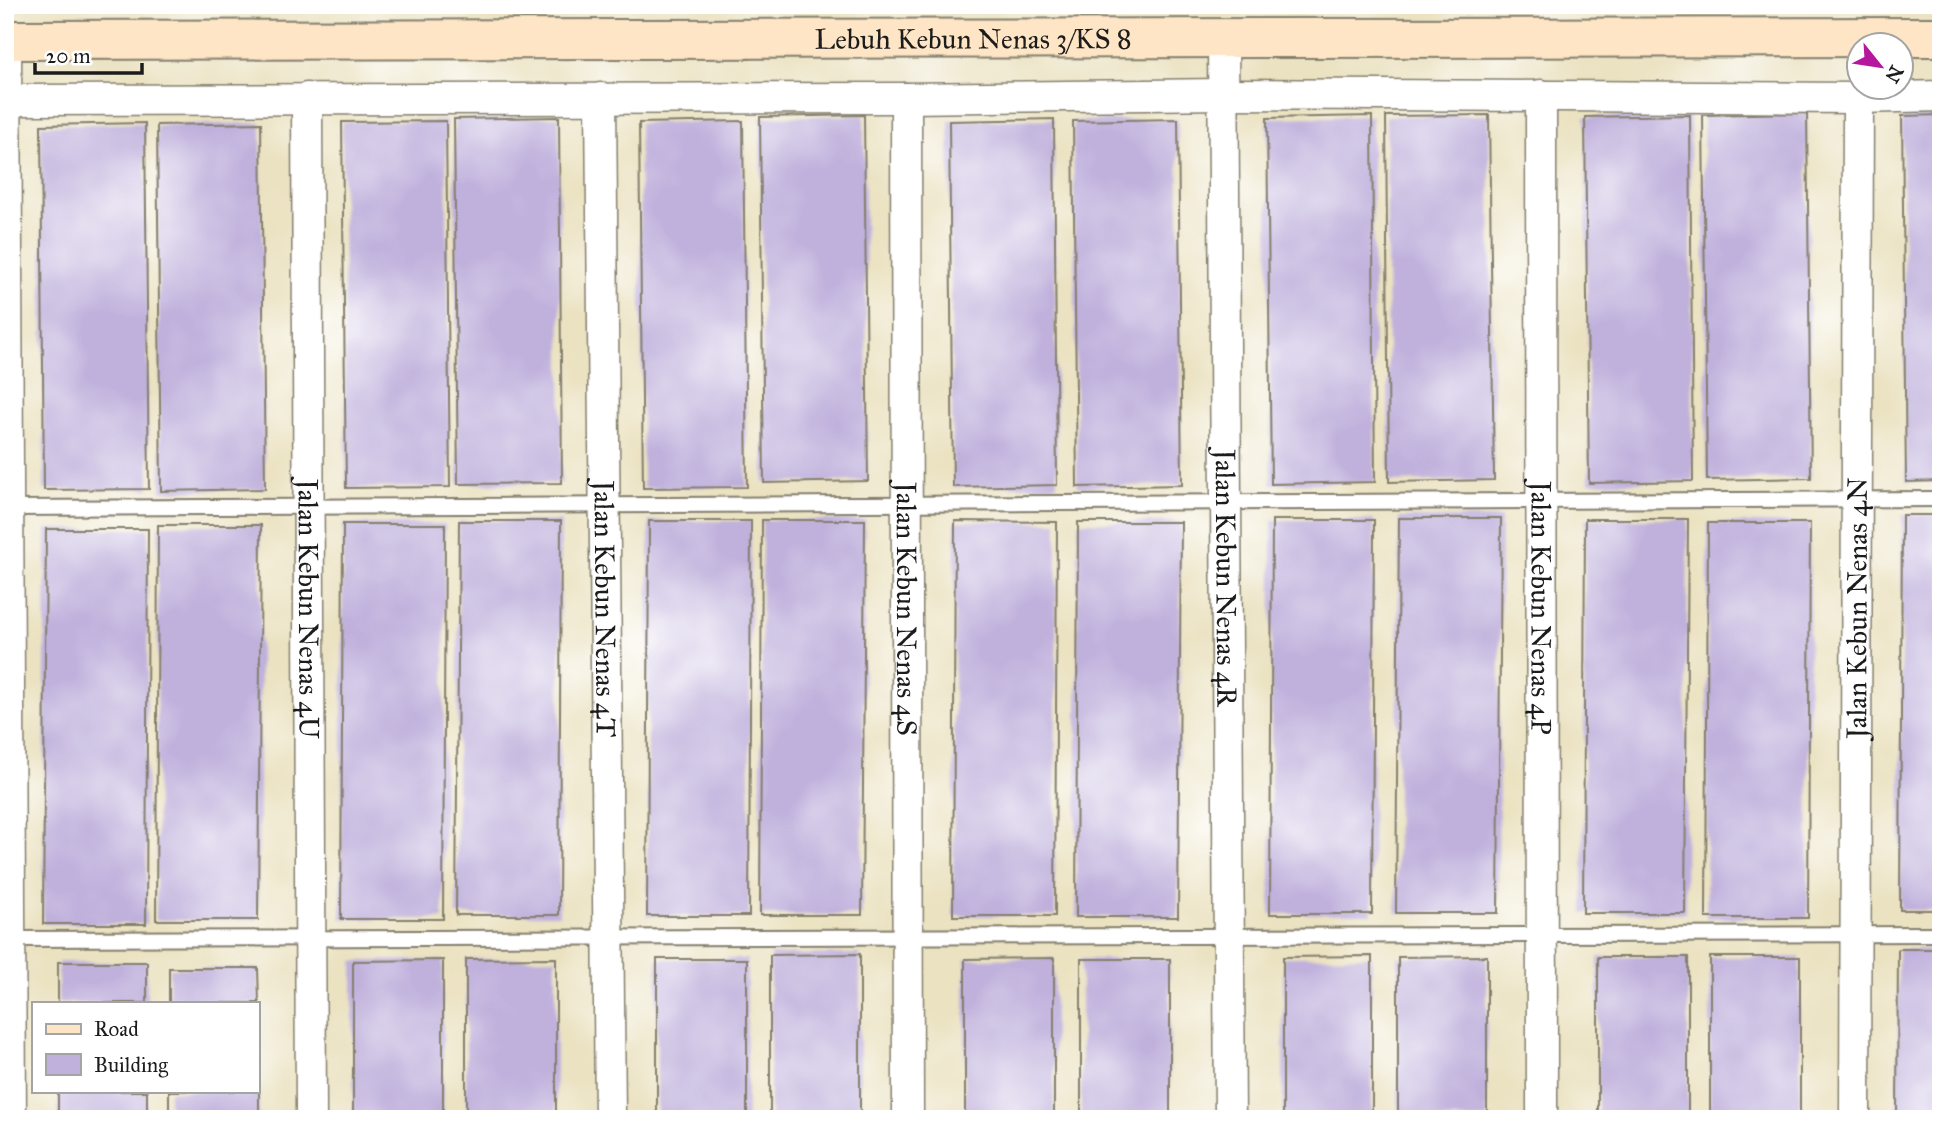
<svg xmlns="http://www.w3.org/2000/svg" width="1946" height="1124" viewBox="0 0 1946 1124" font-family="'IM FELL Great Primer',serif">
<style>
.building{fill:#bfb0dc}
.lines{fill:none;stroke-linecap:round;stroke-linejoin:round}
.lane-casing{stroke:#847f6e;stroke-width:18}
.street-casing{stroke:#847f6e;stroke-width:33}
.secondary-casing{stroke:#847f6e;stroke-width:42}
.lane{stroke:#fff;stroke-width:14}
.street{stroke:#fff;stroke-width:30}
.secondary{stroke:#fde5c5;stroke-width:38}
.labels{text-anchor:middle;stroke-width:5;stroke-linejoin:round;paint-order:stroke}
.street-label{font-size:28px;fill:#1c1c1c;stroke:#fff}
</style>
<rect width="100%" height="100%" fill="#fff"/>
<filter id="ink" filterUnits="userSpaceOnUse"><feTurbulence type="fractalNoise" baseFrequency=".0143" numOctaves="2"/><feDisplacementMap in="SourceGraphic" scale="14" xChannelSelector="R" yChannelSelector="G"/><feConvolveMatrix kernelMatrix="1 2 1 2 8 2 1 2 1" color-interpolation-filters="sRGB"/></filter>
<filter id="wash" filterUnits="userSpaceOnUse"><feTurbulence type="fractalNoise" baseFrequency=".00686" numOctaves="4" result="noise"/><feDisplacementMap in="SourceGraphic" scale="28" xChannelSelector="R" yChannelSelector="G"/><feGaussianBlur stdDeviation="1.57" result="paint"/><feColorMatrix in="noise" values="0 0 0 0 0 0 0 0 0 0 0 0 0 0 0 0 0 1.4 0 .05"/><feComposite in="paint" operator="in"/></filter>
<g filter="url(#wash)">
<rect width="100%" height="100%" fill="#ebe2c1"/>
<g id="blocks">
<g class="building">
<path d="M1807 113 1811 478 1707 480 1703 115Z"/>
<path d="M864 115 868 481 764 483 760 117Z"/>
<path d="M1489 115 1494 480 1389 482 1386 116Z"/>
<path d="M1690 115 1693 481 1589 483 1585 117Z"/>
<path d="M1941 115V481L1906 482 1902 116Z"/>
<path d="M1372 116 1375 482 1271 484 1267 118Z"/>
<path d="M559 117 562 483 458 484 454 119Z"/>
<path d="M1054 119 1057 485 953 487 949 121Z"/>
<path d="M1178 119 1182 485 1077 487 1073 121Z"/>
<path d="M446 121 450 487 346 488 342 122Z"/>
<path d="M743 121 747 487 643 488 639 123Z"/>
<path d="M145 123 149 489 44 490 41 125Z"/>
<path d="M261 123 265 489 161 491 157 125Z"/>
<path d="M1902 515H1941V910H1900Z"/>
<path d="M1399 518H1501L1498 913H1396Z"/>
<path d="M1585 519H1688L1685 913H1583Z"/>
<path d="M762 520H865L862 915H760Z"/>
<path d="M1272 520H1374L1372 914H1270Z"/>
<path d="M459 521H561L559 915H456Z"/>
<path d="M649 521H751L749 916H647Z"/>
<path d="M955 521 1057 522 1055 916H953Z"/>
<path d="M1078 522H1181L1178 917H1076Z"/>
<path d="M1708 523H1810L1808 918H1706Z"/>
<path d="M343 524H445L443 919H341Z"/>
<path d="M158 525H261L258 920H156Z"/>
<path d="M46 529H148L146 924H43Z"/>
<path d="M1898 949H1941V1119H1897Z"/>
<path d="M860 954V1119H770V955Z"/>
<path d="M1372 956V1119H1283V957Z"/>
<path d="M1487 956V1119H1398V957Z"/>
<rect x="1598" y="957" width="90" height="162"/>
<rect x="1710" y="957" width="90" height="162"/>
<path d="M556 958V1119H466V959Z"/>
<path d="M1054 958V1119H965V959Z"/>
<rect x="657" y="959" width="90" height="160"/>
<rect x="1081" y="959" width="89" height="160"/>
<path d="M443 960V1119H353V961Z"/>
<rect x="58" y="962" width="89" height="41"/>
<path d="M169 968H258L259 1003H169Z"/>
<rect x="58" y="1091" width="89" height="28"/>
<rect x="169" y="1091" width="90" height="28"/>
</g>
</g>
</g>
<g filter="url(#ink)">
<use href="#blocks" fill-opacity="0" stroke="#847f6e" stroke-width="2"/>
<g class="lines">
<defs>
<g id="lane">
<path d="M9 508 1941 499"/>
<path d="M11 939 1941 934"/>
</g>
<g id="street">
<path id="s1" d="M1223 37 1230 1119"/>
<path d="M6 40 11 1119"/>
<path id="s2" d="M1541 95 1542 1119"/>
<path id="s3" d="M307 98 311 1119"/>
<path id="s4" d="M601 98 610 1119"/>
<path id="s5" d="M906 98 908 1119"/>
<path d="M6 100 906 98 1223 94 1858 98 1941 96"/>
<path id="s6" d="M1855 1119 1858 98"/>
</g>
<g id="secondary">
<path id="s7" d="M5 40 1941 37"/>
</g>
</defs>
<use href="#lane" class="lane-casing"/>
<use href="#street" class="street-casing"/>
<use href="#secondary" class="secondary-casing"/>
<use href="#lane" class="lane"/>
<use href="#street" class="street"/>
<use href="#secondary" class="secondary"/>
</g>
</g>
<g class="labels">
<g class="street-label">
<text dy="10" stroke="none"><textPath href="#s7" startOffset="968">Lebuh Kebun Nenas 3/KS 8</textPath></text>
<text dy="10" stroke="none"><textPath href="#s1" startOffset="541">Jalan Kebun Nenas 4R</textPath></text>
<text dy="10" stroke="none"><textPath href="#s2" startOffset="513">Jalan Kebun Nenas 4P</textPath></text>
<text dy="10" stroke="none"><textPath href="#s3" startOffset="511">Jalan Kebun Nenas 4U</textPath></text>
<text dy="10" stroke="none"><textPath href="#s4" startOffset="511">Jalan Kebun Nenas 4T</textPath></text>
<text dy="10" stroke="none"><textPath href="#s5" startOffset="511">Jalan Kebun Nenas 4S</textPath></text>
<text dy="10" stroke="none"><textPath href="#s6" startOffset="511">Jalan Kebun Nenas 4N</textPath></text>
</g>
</g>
<rect width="1946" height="1124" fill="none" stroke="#fff" stroke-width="28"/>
<rect x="32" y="1002" width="228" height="91" fill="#ffffff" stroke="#a4a4a4" stroke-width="2"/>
<rect x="46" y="1024" width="35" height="10" fill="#fde5c5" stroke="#a4a4a4" stroke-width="2"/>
<text x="94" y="1036" font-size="21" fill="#1c1c1c">Road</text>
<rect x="46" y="1054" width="35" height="21" fill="#bfb0dc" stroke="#a4a4a4" stroke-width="2"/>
<text x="94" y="1072" font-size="21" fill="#1c1c1c">Building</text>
<g transform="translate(1880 66) rotate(120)"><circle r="33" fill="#ffffff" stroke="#a4a4a4" stroke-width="2"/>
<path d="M0-5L12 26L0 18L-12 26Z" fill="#b5179e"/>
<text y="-10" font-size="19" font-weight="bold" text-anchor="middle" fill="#1c1c1c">N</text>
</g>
<path d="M35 63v10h107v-10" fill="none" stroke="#1c1c1c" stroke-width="3.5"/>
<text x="46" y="63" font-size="21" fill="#1c1c1c" stroke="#ffffff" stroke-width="5" paint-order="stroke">20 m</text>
</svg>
